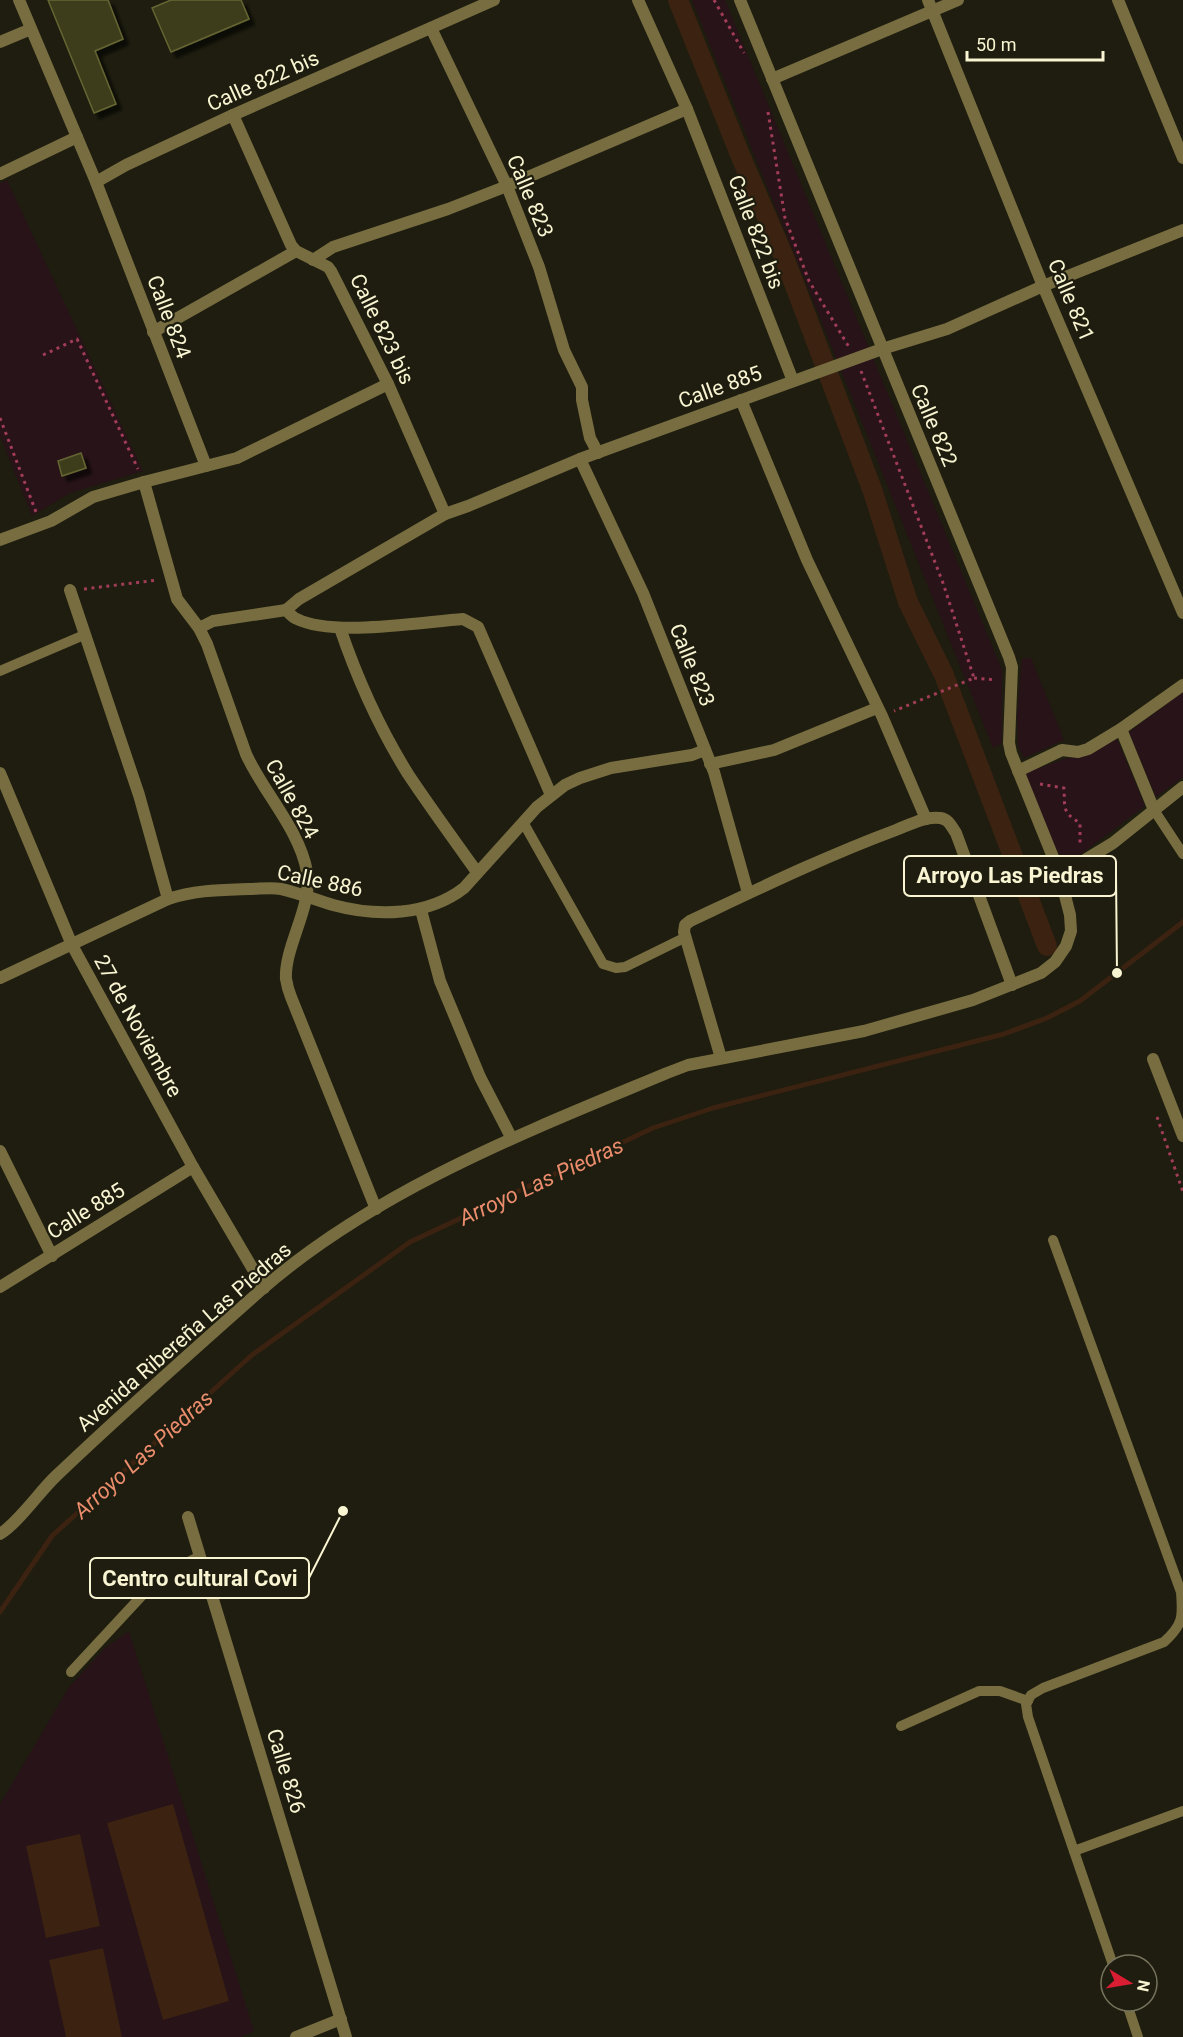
<svg xmlns="http://www.w3.org/2000/svg" width="1183" height="2037" viewBox="0 0 1183 2037" font-family="Roboto,sans-serif">
<style>
.green{fill:#271318}
.water{fill:#3b2211}
.lines{fill:none;stroke-linecap:round;stroke-linejoin:round}
.stream{stroke:#3b2211;stroke-width:5}
.canal{stroke:#3b2211;stroke-width:20}
.building{fill:#3c3c1e;stroke:#656533;stroke-width:1.5;filter:url(#shadow)}
.path{stroke:#a23d58;stroke-width:3;stroke-dasharray:3 4.5;stroke-linecap:butt}
.lane{stroke:#776d40;stroke-width:10}
.street{stroke:#776d40;stroke-width:12}
.labels{text-anchor:middle;stroke-width:4.5;stroke-linejoin:round;paint-order:stroke}
.street-label{font-size:21px;fill:#f9f5d2;stroke:#1e1d0f}
.water-label{font-size:22px;font-style:italic;fill:#eb8d6d;stroke:#1e1d0f}
.leader{fill:none;stroke:#f9f5d2;stroke-width:2}
.callout-dot{fill:#f9f5d2;stroke:#1e1d0f;stroke-width:2}
.callout{fill:#1e1d0f;stroke:#f9f5d2;stroke-width:2}
.callout-label{font-size:22px;text-anchor:middle;font-weight:bold;fill:#f9f5d2}
</style>
<defs>
<filter id="shadow"><feDropShadow dx="5.5" dy="5.5" stdDeviation="1.5" flood-color="#0009"/></filter>
</defs>
<rect width="100%" height="100%" fill="#1e1d0f"/>
<g class="green">
<path d="M692 0H725L1002 670V743L993 748Z"/>
<path d="M7 180 143 471 70 493 32 516 0 436V183Z"/>
<path d="M1022 658H1031L1064 740 1024 758 1018 746 1017 715Z"/>
<path d="M1183 692V777L1156 797 1129 732Z"/>
<path d="M1116 737 1145 806 1077 857H1064L1057 852 1025 773 1067 758 1085 756Z"/>
<path d="M129 1631 254 2031 241 2037H0V1804L69 1687 105 1648Z"/>
</g>
<g class="water">
<path d="M173 1804 229 2001 163 2020 107 1823Z"/>
<path d="M80 1834 100 1926 46 1938 26 1846Z"/>
<path d="M103 1948 122 2037H66L49 1960Z"/>
</g>
<g class="lines">
<path class="stream" d="M0 1612 52 1536 252 1355 410 1242 653 1128 713 1108 1004 1034 1047 1018 1080 1001 1183 922"/>
<path class="canal" d="M678 0 741 157 784 257 873 492 908 602 944 675 1047 946"/>
</g>
<g class="building">
<path d="M48 0H108L123 39 95 51 116 104 94 113Z"/>
<path d="M171 0H241L249 19 171 52 152 8Z"/>
<path d="M81 453 86 468 62 476 58 461Z"/>
</g>
<g class="lines">
<g class="path">
<path d="M714 0 744 53"/>
<path d="M768 112 785 218 809 281 849 347"/>
<path d="M43 355 77 339 138 469"/>
<path d="M861 371 943 583 974 678 894 711"/>
<path d="M0 418 36 512"/>
<path d="M84 589 158 580"/>
<path d="M974 678 996 680"/>
<path d="M1040 784 1064 788C1065 809 1062 812 1080 823V846"/>
<path d="M1157 1117 1183 1192"/>
</g>
<g class="lane">
<path d="M0 671 84 635"/>
<path d="M1154 810 1183 854"/>
<path d="M523 822 603 964 616 968 625 967 686 937"/>
<path d="M1053 1240 1181 1592C1183 1617 1183 1625 1164 1642L1043 1688 1031 1695 1026 1704 1028 1717 1113 1965"/>
<path d="M71 1672 149 1588 168 1573 200 1556"/>
<path d="M901 1726 979 1691H1000L1028 1701"/>
<path d="M1074 1851 1183 1811"/>
<path d="M1126 2001 1138 2037"/>
</g>
<g class="street">
<path d="M19 0 96 182 126 165 233 115 494 0"/>
<path d="M638 0 687 109 793 381"/>
<path d="M928 0 1043 286 1183 613"/>
<path d="M1118 0 1183 158"/>
<path d="M431 28 507 186 539 267 564 350 582 387V400L590 438 598 453"/>
<path d="M0 42 31 29"/>
<path d="M772 79 958 0"/>
<path d="M233 115 291 245 296 251 328 267 331 271 388 384 445 514"/>
<path d="M0 174 77 137"/>
<path d="M96 182 206 466"/>
<path d="M313 260 333 247 448 209 507 186 687 109"/>
<path d="M153 332 296 251"/>
<path d="M741 400 807 560 882 716 926 819"/>
<path d="M580 459 643 593 714 772 748 893"/>
<path d="M144 482 177 599 199 628 207 644 246 754C263 792 300 830 307 872 313 906 284 947 286 979 287 985 289 992 291 997L376 1209"/>
<path d="M0 540 51 521 93 497 144 482 237 458 388 384"/>
<path d="M70 590 139 795 168 899"/>
<path d="M286 610 299 599 445 514 468 506 580 459 882 349 947 329 1043 286 1183 230"/>
<path d="M199 628 213 621 286 610C289 613 293 618 297 619 333 637 421 622 463 619L478 627 551 795"/>
<path d="M340 628C357 678 380 729 408 774 430 807 454 840 477 872"/>
<path d="M1121 729 1154 810"/>
<path d="M710 764 774 750 877 708"/>
<path d="M1018 771 1062 750 1078 752 1088 749 1121 729 1183 685"/>
<path d="M0 773 72 945 193 1167 264 1288"/>
<path d="M1059 872 1085 860 1113 843 1183 787"/>
<path d="M421 910 440 981 480 1077 511 1137"/>
<path d="M0 978 168 899C195 890 220 890 249 889 259 889 271 887 281 889 299 893 316 900 333 905 377 917 428 916 464 888L537 807 565 785 580 778 611 768 692 755 705 750"/>
<path d="M721 1058 684 932 685 925 690 921C758 889 826 856 896 830 909 825 925 816 940 818 949 819 951 826 956 833L1012 985"/>
<path d="M1153 1059 1183 1136"/>
<path d="M0 1151 52 1256"/>
<path d="M0 1287 193 1167"/>
<path d="M188 1517 346 2037"/>
<path d="M0 1534C18 1523 40 1491 56 1476 123 1412 192 1351 261 1290 377 1189 528 1131 667 1073L688 1065 864 1031 973 1000 1041 973 1055 962 1066 946 1071 931 1070 915 1059 872 1011 753 1009 743 1012 667 1009 657 740 0"/>
<path d="M296 2037 341 2019"/>
</g>
</g>
<g class="labels">
<g class="street-label">
<text transform="translate(263 81) rotate(-24)" y="7">Calle 822 bis</text>
<text transform="translate(530 196) rotate(67)" y="7">Calle 823</text>
<text transform="translate(756 232) rotate(69)" y="7">Calle 822 bis</text>
<text transform="translate(1071 300) rotate(67)" y="7">Calle 821</text>
<text transform="translate(169 317) rotate(69)" y="7">Calle 824</text>
<text transform="translate(382 329) rotate(64)" y="7">Calle 823 bis</text>
<text transform="translate(720 387) rotate(-20)" y="7">Calle 885</text>
<text transform="translate(934 425) rotate(67)" y="7">Calle 822</text>
<text transform="translate(692 665) rotate(68)" y="7">Calle 823</text>
<text transform="translate(292 799) rotate(61)" y="7">Calle 824</text>
<text transform="translate(320 881) rotate(12)" y="7">Calle 886</text>
<text transform="translate(138 1026) rotate(61)" y="7">27 de Noviembre</text>
<text transform="translate(86 1211) rotate(-32)" y="7">Calle 885</text>
<text transform="translate(184 1337) rotate(-41)" y="7">Avenida Ribereña Las Piedras</text>
<text transform="translate(286 1771) rotate(73)" y="7">Calle 826</text>
</g>
<g class="water-label">
<text transform="translate(541 1181) rotate(-25)" y="8">Arroyo Las Piedras</text>
<text transform="translate(143 1454) rotate(-42)" y="8">Arroyo Las Piedras</text>
</g>
</g>
<path class="leader" d="M1117 973L1116 876M343 1511L309 1578"/>
<g class="callout-dot">
<circle cx="1117" cy="973" r="6"/>
<circle cx="343" cy="1511" r="6"/>
</g>
<g class="callout">
<rect x="904" y="856" width="212" height="40" rx="6"/>
<rect x="90" y="1558" width="219" height="40" rx="6"/>
</g>
<g class="callout-label">
<text x="1010" y="883">Arroyo Las Piedras</text>
<text x="200" y="1586">Centro cultural Covi</text>
</g>
<g transform="translate(1129 1983) rotate(101)"><circle r="28" fill="#1e1d0f" stroke="#76735d" stroke-width="1.5"/>
<path d="M0-4.5L10 22L0 15L-10 22Z" fill="#d91d32"/>
<text y="-9" font-size="16" font-weight="bold" text-anchor="middle" fill="#f9f5d2">N</text>
</g>
<path d="M967 51v9h136v-9" fill="none" stroke="#f9f5d2" stroke-width="3"/>
<text x="976" y="51" font-size="18" fill="#f9f5d2" stroke="#1e1d0f" stroke-width="4.5" paint-order="stroke">50 m</text>
</svg>
